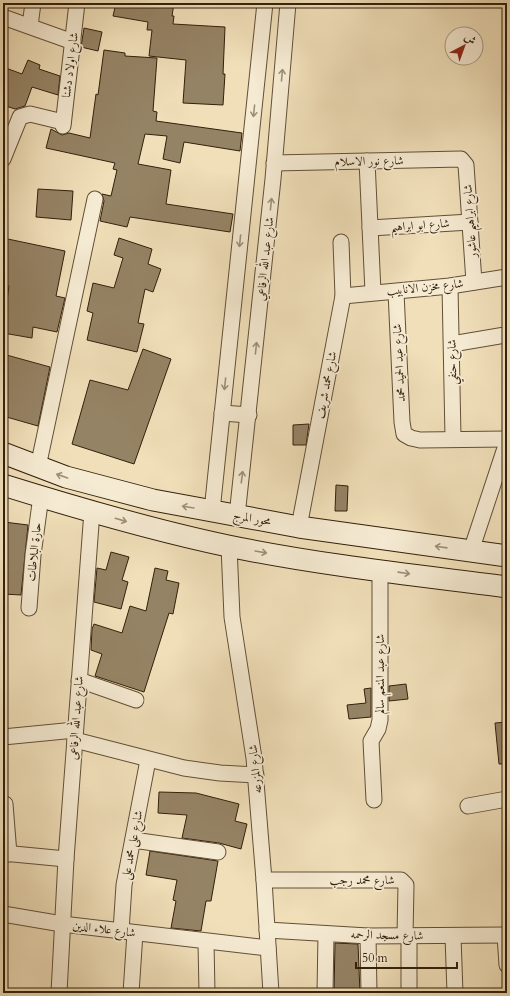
<svg xmlns="http://www.w3.org/2000/svg" width="510" height="996" viewBox="0 0 510 996" font-family="Cardo,Amiri,serif">
<style>
.building{fill:#958365;stroke:#33200b}
.lines{fill:none;stroke-linecap:round;stroke-linejoin:round}
.street-casing{stroke:#625036;stroke-width:17}
.secondary-casing{stroke:#33200b;stroke-width:23}
.street{stroke:#f5ead2;stroke-width:15}
.secondary{stroke:#f5ead2;stroke-width:21}
.oneway{stroke:#9e8f78}
.labels{text-anchor:middle;stroke-width:3.5;stroke-linejoin:round;paint-order:stroke}
.street-label{font-size:12px;fill:#33200b;stroke:#f5ead2}
</style>
<rect width="100%" height="100%" fill="#f0dfb9"/>
<filter id="stains"><feTurbulence type="fractalNoise" baseFrequency=".005" numOctaves="4"/><feColorMatrix values="0 0 0 0 .2 0 0 0 0 .09 0 0 0 0 .02 0 0 0 .5 -.17"/></filter>
<radialGradient id="worn" r=".72"><stop offset=".6" stop-color="#630" stop-opacity="0"/><stop offset="1" stop-color="#630" stop-opacity=".3"/></radialGradient>
<g class="building">
<path d="M116 3H174L172 16H174L173 24 225 27 223 74H225L223 105 183 103 186 60 149 56 152 30H147L148 22 113 16Z"/>
<path d="M84 28 102 32 98 51 81 47Z"/>
<path d="M104 50 125 53V56L157 58 153 111 157 112 156 121 242 133 240 151 184 142 180 163 163 159 167 136 145 134 138 164 171 170 166 204 233 214 230 232 130 217 127 227 100 221 104 201 102 194 111 196 117 170 113 169 115 163 46 148 51 129 62 135 69 133 90 138 96 94 98 95Z"/>
<path d="M28 60 40 65 39 69 60 76 58 95 32 87 25 106 15 109 3 105V67L22 74Z"/>
<path d="M38 189 73 191 71 220 36 217Z"/>
<path d="M3 238 65 251 56 296 65 298 57 332 33 327 32 338 3 333V314L5 315 9 286 3 285Z"/>
<path d="M119 238 152 249 148 264 161 269 153 292 145 289 138 323 144 324 137 352 87 340 93 313 87 311 93 283 114 288 123 258 114 255Z"/>
<path d="M143 349 171 359 134 464 72 444 90 380 128 390Z"/>
<path d="M3 354 50 367 38 426 3 416Z"/>
<path d="M309 424 306 445H293V425Z"/>
<path d="M336 485 348 486 347 511H335Z"/>
<path d="M4 522 28 525 21 595 3 594Z"/>
<path d="M111 552 129 557 122 580 128 582 121 609 94 602 97 568 106 570Z"/>
<path d="M155 568 168 571 166 580 179 583 173 614 169 613 144 692 95 676 102 654 91 650 92 629 94 624 122 633 130 606 146 611Z"/>
<path d="M406 684 408 699 389 701V686Z"/>
<path d="M371 688V717L349 719 347 705 366 703 364 689Z"/>
<path d="M507 722V764H499L495 723Z"/>
<path d="M159 792 196 793 239 804 235 821 247 824 241 849 219 843 182 838 187 815 158 813Z"/>
<path d="M150 851 218 861 211 901H206L201 931 171 928 176 901 173 900 177 880 146 875Z"/>
<path d="M335 943 358 944 360 993H334Z"/>
</g>
<g class="lines">
<defs>
<g id="street">
<path d="M3 17 73 42"/>
<path d="M30 26 33 3"/>
<path d="M63 126 77 3"/>
<path d="M3 159 20 117 30 114 63 122"/>
<path d="M367 161 373 292"/>
<path d="M274 163 461 159 466 165 474 282"/>
<path d="M370 228 470 222"/>
<path d="M450 286 453 438"/>
<path d="M396 292 402 422 404 434 411 438 420 440 507 439"/>
<path d="M343 296 450 286 507 277"/>
<path d="M452 344 505 335"/>
<path d="M222 413 249 415"/>
<path d="M38 467 95 199"/>
<path d="M212 511 265 3"/>
<path d="M237 516 273 179 288 3"/>
<path d="M299 527 343 296 341 242"/>
<path d="M229 546 232 617 254 758 264 880 271 993"/>
<path d="M471 551 507 442"/>
<path d="M29 608 33 555 41 496"/>
<path d="M79 680 136 700"/>
<path d="M3 737 75 730"/>
<path d="M75 740 184 768 220 773 256 775"/>
<path d="M374 800 371 741 378 729 380 720V570"/>
<path d="M5 804 9 854"/>
<path d="M468 806 507 799"/>
<path d="M133 840 218 852"/>
<path d="M3 853 66 859"/>
<path d="M264 880H401L406 885 405 936"/>
<path d="M3 914 62 924 268 948"/>
<path d="M267 930 368 936 507 935"/>
<path d="M121 931 124 885 148 760"/>
<path d="M505 935 507 965"/>
<path d="M368 936 369 993"/>
<path d="M453 936 455 993"/>
<path d="M206 942 207 993"/>
<path d="M59 993 66 859 92 511"/>
<path d="M131 993 135 933"/>
<path d="M325 993 326 934"/>
<path d="M409 993V936"/>
</g>
<g id="secondary">
<path d="M3 453 66 477 153 500 299 527 507 556"/>
<path d="M3 485C77 508 152 530 228 546 320 565 414 575 507 587"/>
</g>
</defs>
<use href="#street" class="street-casing"/>
<use href="#secondary" class="secondary-casing"/>
<use href="#street" class="street"/>
<use href="#secondary" class="secondary"/>
</g>
<defs><path id="oneway-shaft" d="M-6 0H5M1.5-3L5.5 0L1.5 3" fill="none" stroke-width="1.6" stroke-linecap="round" stroke-linejoin="round"/></defs>
<g class="oneway">
<use href="#oneway-shaft" transform="translate(282 75) rotate(-85)"/>
<use href="#oneway-shaft" transform="translate(254 111) rotate(96)"/>
<use href="#oneway-shaft" transform="translate(271 204) rotate(-84)"/>
<use href="#oneway-shaft" transform="translate(240 241) rotate(96)"/>
<use href="#oneway-shaft" transform="translate(256 348) rotate(-84)"/>
<use href="#oneway-shaft" transform="translate(225 384) rotate(96)"/>
<use href="#oneway-shaft" transform="translate(62 476) rotate(-161)"/>
<use href="#oneway-shaft" transform="translate(242 477) rotate(-83)"/>
<use href="#oneway-shaft" transform="translate(188 507) rotate(-171)"/>
<use href="#oneway-shaft" transform="translate(121 520) rotate(16)"/>
<use href="#oneway-shaft" transform="translate(441 547) rotate(-172)"/>
<use href="#oneway-shaft" transform="translate(261 552) rotate(10)"/>
<use href="#oneway-shaft" transform="translate(404 573) rotate(8)"/>
</g>
<g class="labels">
<g class="street-label">
<text transform="translate(70 65) rotate(-83)" y="4">شارع اولاد دشنا</text>
<text transform="translate(369 161) rotate(-1)" y="4">شارع نور الاسلام</text>
<text transform="translate(470 221) rotate(-94)" y="4">شارع ابراهيم عاشور</text>
<text transform="translate(420 225) rotate(-4)" y="4">شارع ابو ابراهيم</text>
<text transform="translate(265 259) rotate(-84)" y="4">شارع عبد الله الرفاعي</text>
<text transform="translate(425 287) rotate(-6)" y="4">شارع مخزن الانابيب</text>
<text transform="translate(452 362) rotate(-91)" y="4">شارع حنفي</text>
<text transform="translate(399 363) rotate(-93)" y="4">شارع عبد الحميد محمد</text>
<text transform="translate(326 385) rotate(-79)" y="4">شارع محمد شريف</text>
<text transform="translate(252 518) rotate(10)" y="4">محور المرج</text>
<text transform="translate(34 552) rotate(-84)" y="4">حارة البلاطات</text>
<text transform="translate(380 674) rotate(-90)" y="4">شارع عبد المنعم سالم</text>
<text transform="translate(76 718) rotate(-86)" y="4">شارع عبد الله الرفاعى</text>
<text transform="translate(255 769) rotate(-96)" y="4">شارع المزرعه</text>
<text transform="translate(132 845) rotate(-79)" y="4">شارع على محمد على</text>
<text x="362" y="884">شارع محمد رجب</text>
<text transform="translate(104 929) rotate(7)" y="4">شارع علاء الدين</text>
<text transform="translate(387 935) rotate(1)" y="4">شارع مسجد الرحمه</text>
</g>
</g>
<rect width="510" height="996" fill="none" stroke="#f0dfb9" stroke-width="16"/>
<rect x="4" y="4" width="502" height="988" fill="none" stroke="#33200b" stroke-width="2"/>
<rect x="8" y="8" width="494" height="980" fill="none" stroke="#33200b"/>
<g transform="translate(464 46) rotate(41)"><circle r="19" fill="#f5ead2" stroke="#a79982"/>
<path d="M0-3L7 15L0 10L-7 15Z" fill="#8f2418"/>
<text y="-6" font-size="11" font-weight="bold" text-anchor="middle" fill="#33200b">ش</text>
</g>
<path d="M356 962v6h101v-6" fill="none" stroke="#33200b" stroke-width="2"/>
<text x="362" y="962" font-size="12" fill="#33200b" stroke="#f5ead2" stroke-width="3" paint-order="stroke">50 m</text>
<rect width="100%" height="100%" filter="url(#stains)"/>
<rect width="100%" height="100%" fill="url(#worn)"/>
</svg>
